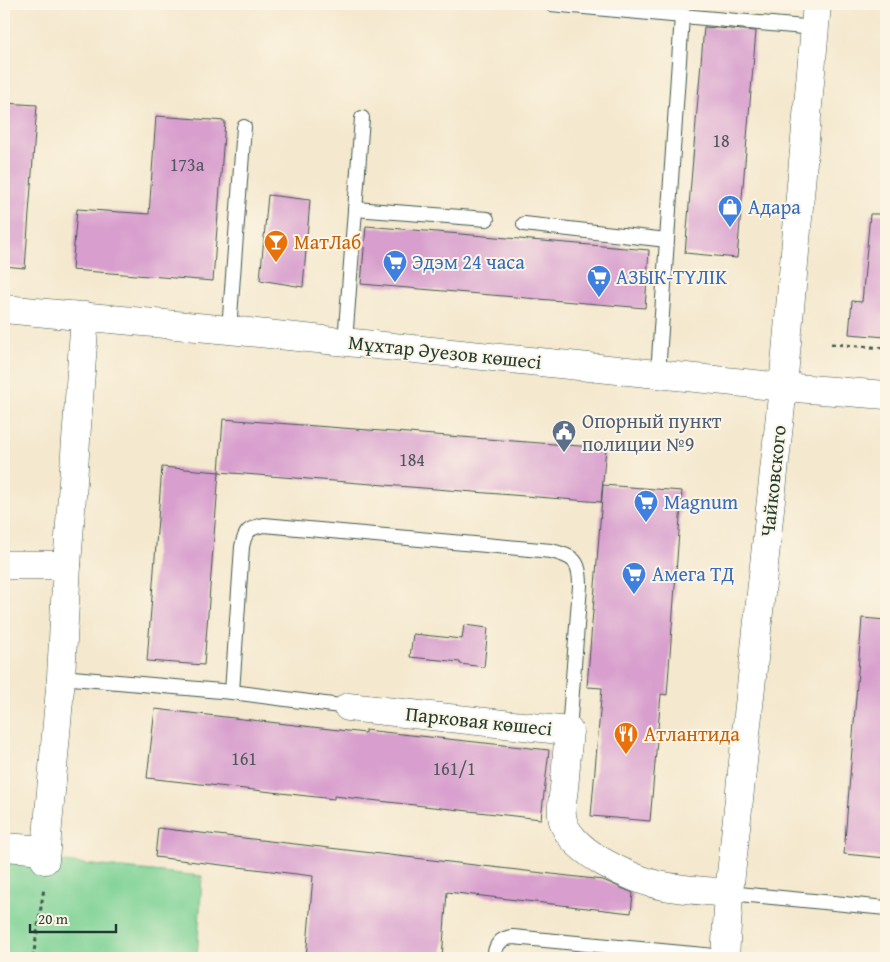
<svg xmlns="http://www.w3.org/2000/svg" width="890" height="962" viewBox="0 0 890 962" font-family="'Gentium Book Plus',serif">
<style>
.green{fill:#7ed295;stroke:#4e8864}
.building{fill:#d89fce}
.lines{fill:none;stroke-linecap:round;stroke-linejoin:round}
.service-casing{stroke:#3f574b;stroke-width:16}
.minor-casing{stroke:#3f574b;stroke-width:29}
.tertiary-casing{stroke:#3f574b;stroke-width:29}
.path{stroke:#3f574b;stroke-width:3;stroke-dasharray:4 4;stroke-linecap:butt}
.service{stroke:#fff;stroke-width:14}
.minor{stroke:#fff;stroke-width:28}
.tertiary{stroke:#fff;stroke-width:28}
.labels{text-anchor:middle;stroke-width:4;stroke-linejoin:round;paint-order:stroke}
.number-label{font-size:18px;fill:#4d565a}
.shop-label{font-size:20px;fill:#366cbe;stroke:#fcf5e5;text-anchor:start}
.food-label{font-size:20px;fill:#c56008;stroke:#fcf5e5;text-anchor:start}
.street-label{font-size:20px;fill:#1f3d34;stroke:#fcf5e5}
.service-label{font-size:20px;fill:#4e5e75;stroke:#fcf5e5;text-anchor:start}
</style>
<rect width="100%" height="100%" fill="#fcf5e5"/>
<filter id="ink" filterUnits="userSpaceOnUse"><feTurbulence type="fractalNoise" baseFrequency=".02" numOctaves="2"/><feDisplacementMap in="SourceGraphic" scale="10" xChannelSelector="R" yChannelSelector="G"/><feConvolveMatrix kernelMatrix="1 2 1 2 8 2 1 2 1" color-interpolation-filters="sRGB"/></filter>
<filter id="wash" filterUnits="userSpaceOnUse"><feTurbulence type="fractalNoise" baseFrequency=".0096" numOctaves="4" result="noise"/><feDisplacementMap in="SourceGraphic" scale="20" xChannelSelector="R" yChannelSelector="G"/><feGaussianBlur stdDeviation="1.12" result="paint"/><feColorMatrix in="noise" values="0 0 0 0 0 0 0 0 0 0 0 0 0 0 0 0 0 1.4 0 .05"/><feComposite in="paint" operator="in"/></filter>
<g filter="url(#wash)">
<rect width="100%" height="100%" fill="#f4e8ce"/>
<path class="green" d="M4 856 202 876 197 958H4Z"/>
<g id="blocks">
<g class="building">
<path d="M704 27 756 31 737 258 685 253Z"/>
<path d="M4 103 37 105 25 268 4 266Z"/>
<path d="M156 116 225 121 213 281 72 270 77 209 149 214Z"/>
<path d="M268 195 310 200 303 287 260 280Z"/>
<path d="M870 214H886V337L849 334 852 301 862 302Z"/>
<path d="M366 226 649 250 645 308 361 284Z"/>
<path d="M223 419 606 448 601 502 219 472Z"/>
<path d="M162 467 219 472 204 665 147 661Z"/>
<path d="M603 485 682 491 667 695 661 694 650 821 591 816 602 688 587 687Z"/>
<path d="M862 618 886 620V858L844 854Z"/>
<path d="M464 625 488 628 484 667 460 664V662L410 657 413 634 462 639Z"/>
<path d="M155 709 365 733V730L549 750 541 819 334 796V799L147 778Z"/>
<path d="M158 828 603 880 633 893 631 913 447 892 442 958H306L313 876 155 857Z"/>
</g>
</g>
</g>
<g filter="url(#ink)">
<use href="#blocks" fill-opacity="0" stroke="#3f574b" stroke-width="1"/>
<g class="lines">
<defs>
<g id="service">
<path d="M551 4 815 28"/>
<path d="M355 209 487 219"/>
<path d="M524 224 667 240"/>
<path d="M229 330 244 127"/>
<path d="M345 342 362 118"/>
<path d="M658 374 682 16"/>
<path d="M61 677 232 692 348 707"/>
<path d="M232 692 242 547C245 531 249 528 264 525L551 551C575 557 580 561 580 586L569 731"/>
<path d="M729 893 886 908"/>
<path d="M494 958C495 946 500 938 513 937L725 957"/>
</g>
<g id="minor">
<path d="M4 565H67"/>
<path d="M348 707 569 731C567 750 566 769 564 788 563 797 561 806 562 815 564 850 634 881 664 886 685 890 708 891 729 893"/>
<path d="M4 847 45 850"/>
<path d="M45 860 61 677 67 565 85 316"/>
<path d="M725 958 729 893 783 387 817 4"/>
</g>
<path id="tertiary" d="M4 309 229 330 783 387 886 395"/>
</defs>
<use href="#service" class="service-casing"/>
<use href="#minor" class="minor-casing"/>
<use href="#tertiary" class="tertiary-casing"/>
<g class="path">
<path d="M831 344 886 348"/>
<path d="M33 958 44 888"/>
</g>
<use href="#service" class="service"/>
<use href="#minor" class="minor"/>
<use href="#tertiary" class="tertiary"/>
</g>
</g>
<defs>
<symbol id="shop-pin" viewBox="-11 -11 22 30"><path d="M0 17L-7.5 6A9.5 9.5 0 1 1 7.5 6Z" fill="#3f7fe0" stroke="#fcf5e5"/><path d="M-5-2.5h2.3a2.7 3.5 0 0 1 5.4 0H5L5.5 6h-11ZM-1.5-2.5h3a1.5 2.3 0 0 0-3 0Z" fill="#fff"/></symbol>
<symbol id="bar-pin" viewBox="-11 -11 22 30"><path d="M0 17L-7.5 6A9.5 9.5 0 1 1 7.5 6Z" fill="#e8710a" stroke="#fcf5e5"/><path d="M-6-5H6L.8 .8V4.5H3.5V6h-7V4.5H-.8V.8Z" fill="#fff"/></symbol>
<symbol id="supermarket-pin" viewBox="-11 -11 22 30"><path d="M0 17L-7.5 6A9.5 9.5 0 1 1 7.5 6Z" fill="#3f7fe0" stroke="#fcf5e5"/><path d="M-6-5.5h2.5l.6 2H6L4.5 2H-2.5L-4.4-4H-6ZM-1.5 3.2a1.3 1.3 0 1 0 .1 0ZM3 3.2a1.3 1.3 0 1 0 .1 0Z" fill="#fff"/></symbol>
<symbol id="civic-pin" viewBox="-11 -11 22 30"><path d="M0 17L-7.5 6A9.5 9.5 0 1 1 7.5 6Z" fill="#5c6f8a" stroke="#fcf5e5"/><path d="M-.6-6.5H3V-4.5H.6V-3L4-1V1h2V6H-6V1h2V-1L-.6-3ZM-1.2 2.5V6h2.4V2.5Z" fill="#fff"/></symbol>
<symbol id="restaurant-pin" viewBox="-11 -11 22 30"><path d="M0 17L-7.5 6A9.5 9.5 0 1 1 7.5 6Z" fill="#e8710a" stroke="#fcf5e5"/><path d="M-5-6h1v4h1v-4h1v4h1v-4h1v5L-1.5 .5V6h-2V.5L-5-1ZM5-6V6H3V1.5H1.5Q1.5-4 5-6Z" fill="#fff"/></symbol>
</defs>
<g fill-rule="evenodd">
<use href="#shop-pin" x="716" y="193" width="28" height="38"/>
<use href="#bar-pin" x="262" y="228" width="28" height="38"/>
<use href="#supermarket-pin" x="381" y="248" width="28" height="38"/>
<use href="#supermarket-pin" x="585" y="263" width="28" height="38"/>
<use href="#civic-pin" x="550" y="418" width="28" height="38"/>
<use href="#supermarket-pin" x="632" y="488" width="28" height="38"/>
<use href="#supermarket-pin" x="620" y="560" width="28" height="38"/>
<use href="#restaurant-pin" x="612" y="720" width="28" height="38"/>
</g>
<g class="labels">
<g class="number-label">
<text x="721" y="147">18</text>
<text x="187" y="171">173а</text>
<text x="412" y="466">184</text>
<text x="244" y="765">161</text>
<text x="454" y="775">161/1</text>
</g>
<g class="shop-label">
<text x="748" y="214">Адара</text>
<text x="412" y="269">Эдэм 24 часа</text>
<text x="616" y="284">АЗЫК-TYЛIK</text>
<text x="664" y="509">Magnum</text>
<text x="652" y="581">Амега ТД</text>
</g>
<g class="food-label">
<text x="294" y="249">МатЛаб</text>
<text x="644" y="741">Атлантида</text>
</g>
<g class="street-label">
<text transform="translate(445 352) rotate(6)" y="7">Мұхтар Әуезов көшесі</text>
<text transform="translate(773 481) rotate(-84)" y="7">Чайковского</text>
<text transform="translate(479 721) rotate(6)" y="7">Парковая көшесі</text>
</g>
<g class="service-label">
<text x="582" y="428">Опорный пункт<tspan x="582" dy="23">полиции №9</tspan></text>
</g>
</g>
<rect width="890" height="962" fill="none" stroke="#fcf5e5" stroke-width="20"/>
<path d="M30 924v8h86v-8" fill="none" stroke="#1f3d34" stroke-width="2.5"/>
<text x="38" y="924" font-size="15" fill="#1f3d34" stroke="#fcf5e5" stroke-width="4" paint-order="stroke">20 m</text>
</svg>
